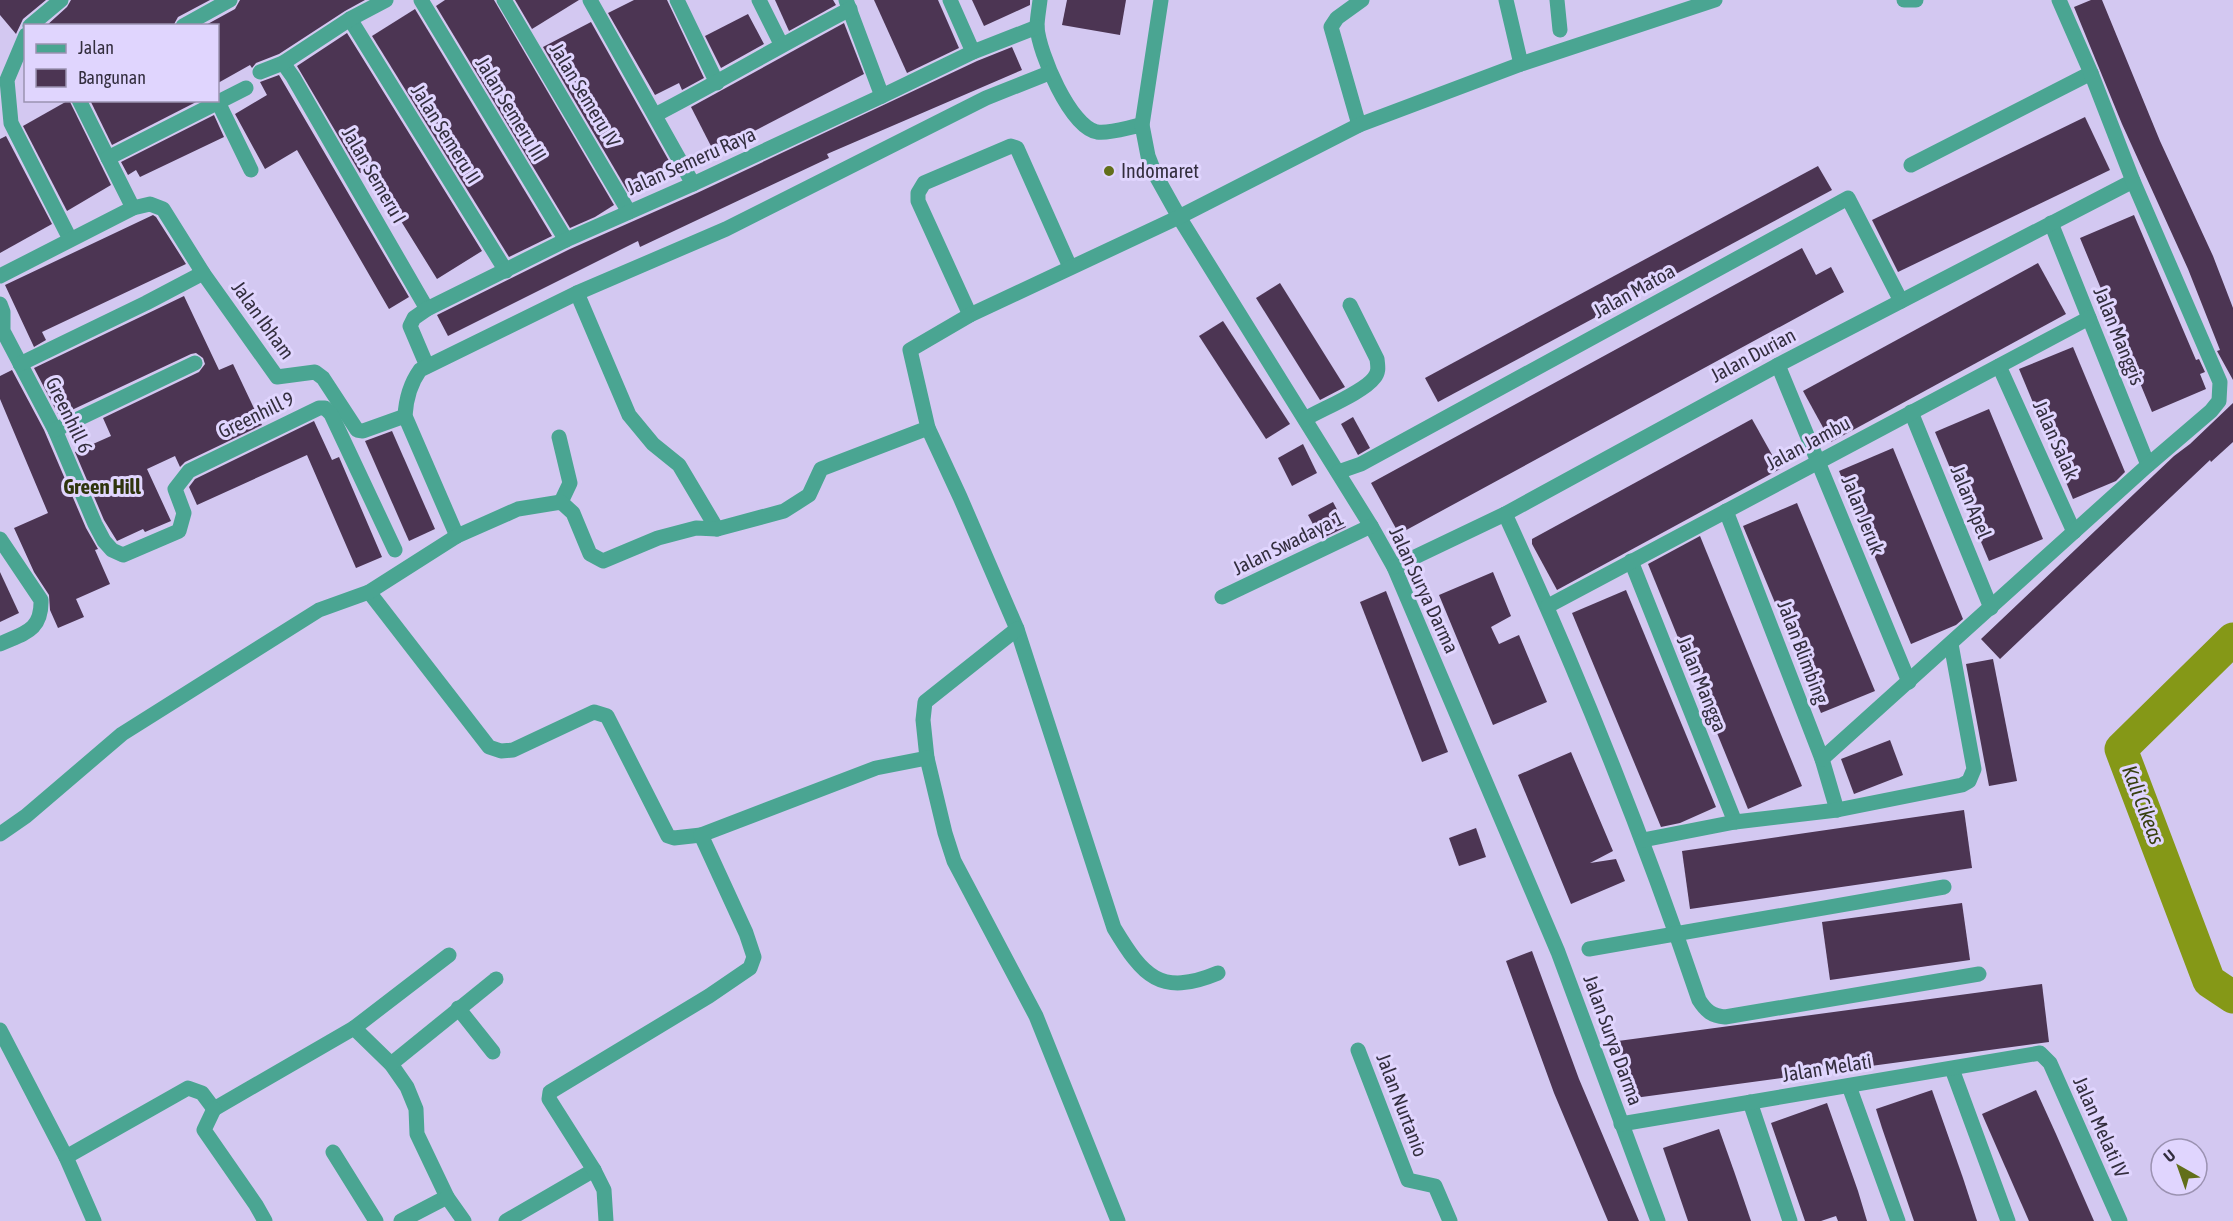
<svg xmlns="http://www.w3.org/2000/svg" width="2233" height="1221" viewBox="0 0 2233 1221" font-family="'Asap Condensed',sans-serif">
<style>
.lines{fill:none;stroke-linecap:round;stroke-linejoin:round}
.river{stroke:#859817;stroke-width:33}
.building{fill:#4c3553}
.minor{stroke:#4aa592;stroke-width:15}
.poi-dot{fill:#626f1a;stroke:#e0d5fe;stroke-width:2}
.labels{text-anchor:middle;stroke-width:6;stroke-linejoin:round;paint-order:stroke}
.street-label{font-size:20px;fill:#332e3e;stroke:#e0d5fe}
.poi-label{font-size:20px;fill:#332e3e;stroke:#e0d5fe;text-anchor:start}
.neighbourhood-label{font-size:21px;font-weight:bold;fill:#2e340c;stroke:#e0d5fe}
.water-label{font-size:21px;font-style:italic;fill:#373f0f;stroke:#e0d5fe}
</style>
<rect width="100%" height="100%" fill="#d3c8f1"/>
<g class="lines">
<path class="river" d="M2233 639 2121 749 2209 981 2233 997"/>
</g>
<g class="building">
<path d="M0 0H46L23 19 16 34 0 15Z"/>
<path d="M71 0H210L178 17 173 26H46L67 7Z"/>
<path d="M240 0H365L345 11 279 54 256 63 252 68 250 65 218 83V26H204L235 9Z"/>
<path d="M445 0H494L614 205 595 217 570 228 436 6Z"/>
<path d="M515 0H579L532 29Z"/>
<path d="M634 0H667L704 78 682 90 679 83 655 95 608 13Z"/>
<path d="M775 0H833L836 5 789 31Z"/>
<path d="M874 0H938L959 48 907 73Z"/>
<path d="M972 0H1030V5L984 26Z"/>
<path d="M1067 0H1126L1120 35 1062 25Z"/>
<path d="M2091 0H2102L2160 141 2213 256 2233 308V380L2217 351 2220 350 2188 269 2122 124 2074 7Z"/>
<path d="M415 9 552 236 509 257 372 36Z"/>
<path d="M748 14 764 44 721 68 705 36Z"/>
<path d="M591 22 673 168 630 195 543 47Z"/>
<path d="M844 23 864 74 714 152 691 107Z"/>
<path d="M347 33 482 251 437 279 368 168 360 173 297 66Z"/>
<path d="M1012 47 1022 70 827 154 829 158 640 247 638 241 448 336 437 315 570 249 697 193 977 61Z"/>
<path d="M279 75 409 297 389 309 297 150 265 169 235 114 267 95 260 82Z"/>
<path d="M69 100 111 185 67 211 23 126Z"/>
<path d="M90 100H200L112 145Z"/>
<path d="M214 115 224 137 140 177 136 170 128 175 121 162Z"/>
<path d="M2085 117 2110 170 1898 272 1872 220Z"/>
<path d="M6 136 52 224 0 253V139Z"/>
<path d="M1818 166 1832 190 1438 402 1425 378Z"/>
<path d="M153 215 156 217 186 264 42 332 46 340 34 347 5 285Z"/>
<path d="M2134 215 2196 360 2199 359 2205 372 2200 374 2206 389 2152 412 2080 238Z"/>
<path d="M1802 248 1816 275 1831 267 1844 292 1399 534 1371 483Z"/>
<path d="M2038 263 2066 314 1831 442 1803 391Z"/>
<path d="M1280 283 1345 387 1320 400 1256 298Z"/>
<path d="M184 296 219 370 233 364 262 425 185 462 180 467 175 456 147 469 171 521 145 532 143 529 117 541 104 520 75 452 111 436 103 418 199 372 205 364 203 358 196 353 191 354 59 416 34 368Z"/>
<path d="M1223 321 1290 424 1266 439 1199 336Z"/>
<path d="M2073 347 2125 472 2116 481 2073 499 2019 369Z"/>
<path d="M12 370 44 430 86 528 98 549 95 550 110 584 76 599 84 617 58 628 50 610 49 595 34 572 14 528 48 513 0 399V376Z"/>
<path d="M2233 403V442L2211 462 2210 460 2000 659 1981 639 2174 456 2190 444Z"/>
<path d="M1989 409 2043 539 1989 561 1935 432Z"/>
<path d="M1353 417 1370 448 1358 455 1341 424Z"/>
<path d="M1752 419 1780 469 1557 590 1532 544V539Z"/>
<path d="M314 421 332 460 339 457 382 557 356 568 307 455 197 505 189 487 195 479Z"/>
<path d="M392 431 435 529 409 541 365 441Z"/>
<path d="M1303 444 1317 473 1292 486 1278 458Z"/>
<path d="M1893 448 1963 619 1956 625 1911 644 1839 471Z"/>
<path d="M1333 502 1346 527 1321 539 1308 515Z"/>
<path d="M1797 503 1875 691 1821 713 1743 526Z"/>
<path d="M1700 536 1802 786 1748 809 1648 564Z"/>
<path d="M0 572 19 613 0 622Z"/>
<path d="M1493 572 1511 616 1491 627 1499 644 1519 635 1547 702 1493 725 1439 595Z"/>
<path d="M1626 590 1716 807 1680 823 1661 827 1572 613Z"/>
<path d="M1386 591 1448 752 1422 762 1360 602Z"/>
<path d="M1993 659 2017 781 1989 786 1966 664Z"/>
<path d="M1890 740 1903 775 1854 794 1841 759Z"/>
<path d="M1571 752 1613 851 1590 863 1616 859 1625 881 1571 904 1518 775Z"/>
<path d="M1964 810 1972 868 1690 909 1682 851Z"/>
<path d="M1476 828 1486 857 1459 866 1449 838Z"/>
<path d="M1962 903 1970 960 1830 980 1822 922Z"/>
<path d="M1532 951 1579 1079 1639 1221H1608L1554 1093 1506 961Z"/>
<path d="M2042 984 2049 1042 1627 1099 1618 1041Z"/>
<path d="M1932 1090 1963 1178 1977 1221H1914L1882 1128 1876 1109Z"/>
<path d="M2036 1090 2056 1134 2094 1221H2029L1982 1114Z"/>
<path d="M1827 1103 1858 1191 1867 1221H1838L1836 1216 1821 1221H1805L1771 1123Z"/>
<path d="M1719 1129 1735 1174 1751 1221H1688L1663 1148Z"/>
</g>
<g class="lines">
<g class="minor">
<path d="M421 0 566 240"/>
<path d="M504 0 629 212"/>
<path d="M590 0 693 184"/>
<path d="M677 0 717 83"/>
<path d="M759 0 781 44"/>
<path d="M846 0 882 96"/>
<path d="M950 0 973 52"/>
<path d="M1040 0C1039 9 1037 19 1037 27 1039 53 1070 127 1097 132 1110 134 1129 127 1142 125"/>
<path d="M1161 0 1142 125 1148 156 1155 174 1179 217 1371 526 1394 567 1558 952 1658 1221"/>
<path d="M1506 0 1521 64"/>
<path d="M1557 0 1560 30"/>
<path d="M1904 0H1916"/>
<path d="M350 19 506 271"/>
<path d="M30 26 61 0"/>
<path d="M183 26 230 0"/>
<path d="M26 35 7 80 11 123 70 239"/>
<path d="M283 63 293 77 427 309"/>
<path d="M260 72 283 63 350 19 386 0"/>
<path d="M79 100 133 208"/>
<path d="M218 102 251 170"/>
<path d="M655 115C721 81 784 43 850 9"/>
<path d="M1359 125 1331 27 1337 18 1362 0"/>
<path d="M108 158 246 88"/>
<path d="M1911 165 2091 73"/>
<path d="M2051 223 2148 465"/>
<path d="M0 276 133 208 150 204 163 209 203 273 277 377 315 372 323 378 357 430 363 431 405 416"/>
<path d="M577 293 629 415 653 444 679 465 717 529"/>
<path d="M0 304 3 312V331L55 430 95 524 104 541 112 550 123 555 179 531 184 513 175 489 189 471 319 408H325L331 414 395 550"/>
<path d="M970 315 918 201V193L924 183 1011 146 1017 148 1070 267"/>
<path d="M20 364 146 303 203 273"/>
<path d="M1778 365 1909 682"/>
<path d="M427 366 410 326 414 318 427 309 566 240 693 184 882 96 973 52 1037 27"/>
<path d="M1999 366 2074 532"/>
<path d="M1911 412 1991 608"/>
<path d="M1305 419C1322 409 1364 392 1374 378 1379 372 1378 367 1377 359L1350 305"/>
<path d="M928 428 960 497 1017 629 1114 928C1143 976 1160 997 1218 973"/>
<path d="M55 430 195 363"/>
<path d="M559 437 570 483 561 502"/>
<path d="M1338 472 1361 464 1848 198 1901 301"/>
<path d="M1726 511 1822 759 1837 810"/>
<path d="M1505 514C1578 673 1643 835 1699 1000 1706 1011 1712 1016 1725 1017L1979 974"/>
<path d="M457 536 405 416C406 398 410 384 420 370L577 293 726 229 986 98 1049 73"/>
<path d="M0 539 41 600C42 631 24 633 0 644"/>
<path d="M1631 561 1735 822"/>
<path d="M1394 567 1505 514 1778 365 2133 181"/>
<path d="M369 592 489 747 501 751 513 750 594 712 607 716 668 836 674 838 701 835"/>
<path d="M1222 597 1371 526"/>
<path d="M1548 606 2089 318"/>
<path d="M1017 629 925 702 923 720 927 758 945 833 954 861 1036 1016 1118 1221"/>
<path d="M1822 759 2148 465 2211 411 2219 401 2220 382 2133 181 2091 73 2059 0"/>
<path d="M0 834 26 816 122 734 319 610 369 592 457 536 518 509 561 502 573 513 590 554 603 561 658 538 696 528 717 529 784 511 809 495 821 469 928 428 910 350 970 315 1179 217 1359 125 1521 64 1715 0"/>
<path d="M1643 840 1735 822 1837 810 1962 785 1969 781 1974 769 1951 644"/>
<path d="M1589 949 1944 887"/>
<path d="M458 1008 493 1052"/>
<path d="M354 1028 449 955"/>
<path d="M0 1030 66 1157 188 1088 202 1093 214 1109 354 1028 391 1064 407 1087 416 1109 417 1134 447 1197 401 1221"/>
<path d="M1358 1050 1408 1180 1435 1186 1450 1221"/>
<path d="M391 1064 496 979"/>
<path d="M1952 1069 2008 1221"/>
<path d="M1849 1086 1898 1221"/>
<path d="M1750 1102 1790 1221"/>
<path d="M214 1109 204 1130 256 1205 265 1221"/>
<path d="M1621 1124 2040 1053 2050 1063 2120 1221"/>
<path d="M333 1152 376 1221"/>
<path d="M66 1157 94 1221"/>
<path d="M447 1197 464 1221"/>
<path d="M506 1221 594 1170"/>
<path d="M606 1221 604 1190 594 1170 549 1099 550 1092 709 996 750 968 754 957 746 933 701 835 876 768 927 758"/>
</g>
</g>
<circle class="poi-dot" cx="1109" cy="171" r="6"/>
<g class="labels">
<g class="street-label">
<text transform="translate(585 95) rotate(59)" y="7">Jalan Semeru IV</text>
<text transform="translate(511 109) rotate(59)" y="7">Jalan Semeru III</text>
<text transform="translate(446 134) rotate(58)" y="7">Jalan Semeru II</text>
<text transform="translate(691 161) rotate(-24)" y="7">Jalan Semeru Raya</text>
<text transform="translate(374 175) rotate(60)" y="7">Jalan Semeru I</text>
<text transform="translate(1634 291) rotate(-29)" y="7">Jalan Matoa</text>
<text transform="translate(263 320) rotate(54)" y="7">Jalan Ibham</text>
<text transform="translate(2119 336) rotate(68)" y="7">Jalan Manggis</text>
<text transform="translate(1753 355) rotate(-28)" y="7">Jalan Durian</text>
<text transform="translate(69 415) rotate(64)" y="7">Greenhill 6</text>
<text transform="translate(256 415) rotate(-26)" y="7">Greenhill 9</text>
<text transform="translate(2056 440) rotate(66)" y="7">Jalan Salak</text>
<text transform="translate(1808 443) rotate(-28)" y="7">Jalan Jambu</text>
<text transform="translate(1971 502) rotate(68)" y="7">Jalan Apel</text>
<text transform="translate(1863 515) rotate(68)" y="7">Jalan Jeruk</text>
<text transform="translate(1288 543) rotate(-26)" y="7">Jalan Swadaya 1</text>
<text transform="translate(1424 590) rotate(65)" y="7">Jalan Surya Darma</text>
<text transform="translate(1803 652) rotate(69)" y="7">Jalan Blimbing</text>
<text transform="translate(1702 684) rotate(68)" y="7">Jalan Mangga</text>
<text transform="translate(1613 1040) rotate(70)" y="7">Jalan Surya Darma</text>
<text transform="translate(1827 1068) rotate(-9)" y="7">Jalan Melati</text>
<text transform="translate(1402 1105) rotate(69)" y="7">Jalan Nurtanio</text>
<text transform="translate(2101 1127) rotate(66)" y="7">Jalan Melati IV</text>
</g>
<g class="poi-label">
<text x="1121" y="178">Indomaret</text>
</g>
<g class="neighbourhood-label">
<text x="102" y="494">Green Hill</text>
</g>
<g class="water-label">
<text transform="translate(2143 805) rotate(69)" y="7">Kali Cikeas</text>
</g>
</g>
<rect x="24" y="24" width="195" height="78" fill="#e0d5fe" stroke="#9b92b1" stroke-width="1.5"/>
<rect x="36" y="44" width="30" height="9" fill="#4aa592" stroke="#9b92b1" stroke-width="1.5"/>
<text x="78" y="54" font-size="18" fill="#332e3e">Jalan</text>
<rect x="36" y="69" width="30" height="18" fill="#4c3553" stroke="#9b92b1" stroke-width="1.5"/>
<text x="78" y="84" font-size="18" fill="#332e3e">Bangunan</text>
<g transform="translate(2179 1167) rotate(320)"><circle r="28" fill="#e0d5fe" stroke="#9b92b1" stroke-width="1.5"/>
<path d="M0-4.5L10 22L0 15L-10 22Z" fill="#626f1a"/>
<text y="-9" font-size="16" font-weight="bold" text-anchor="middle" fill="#332e3e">U</text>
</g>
</svg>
